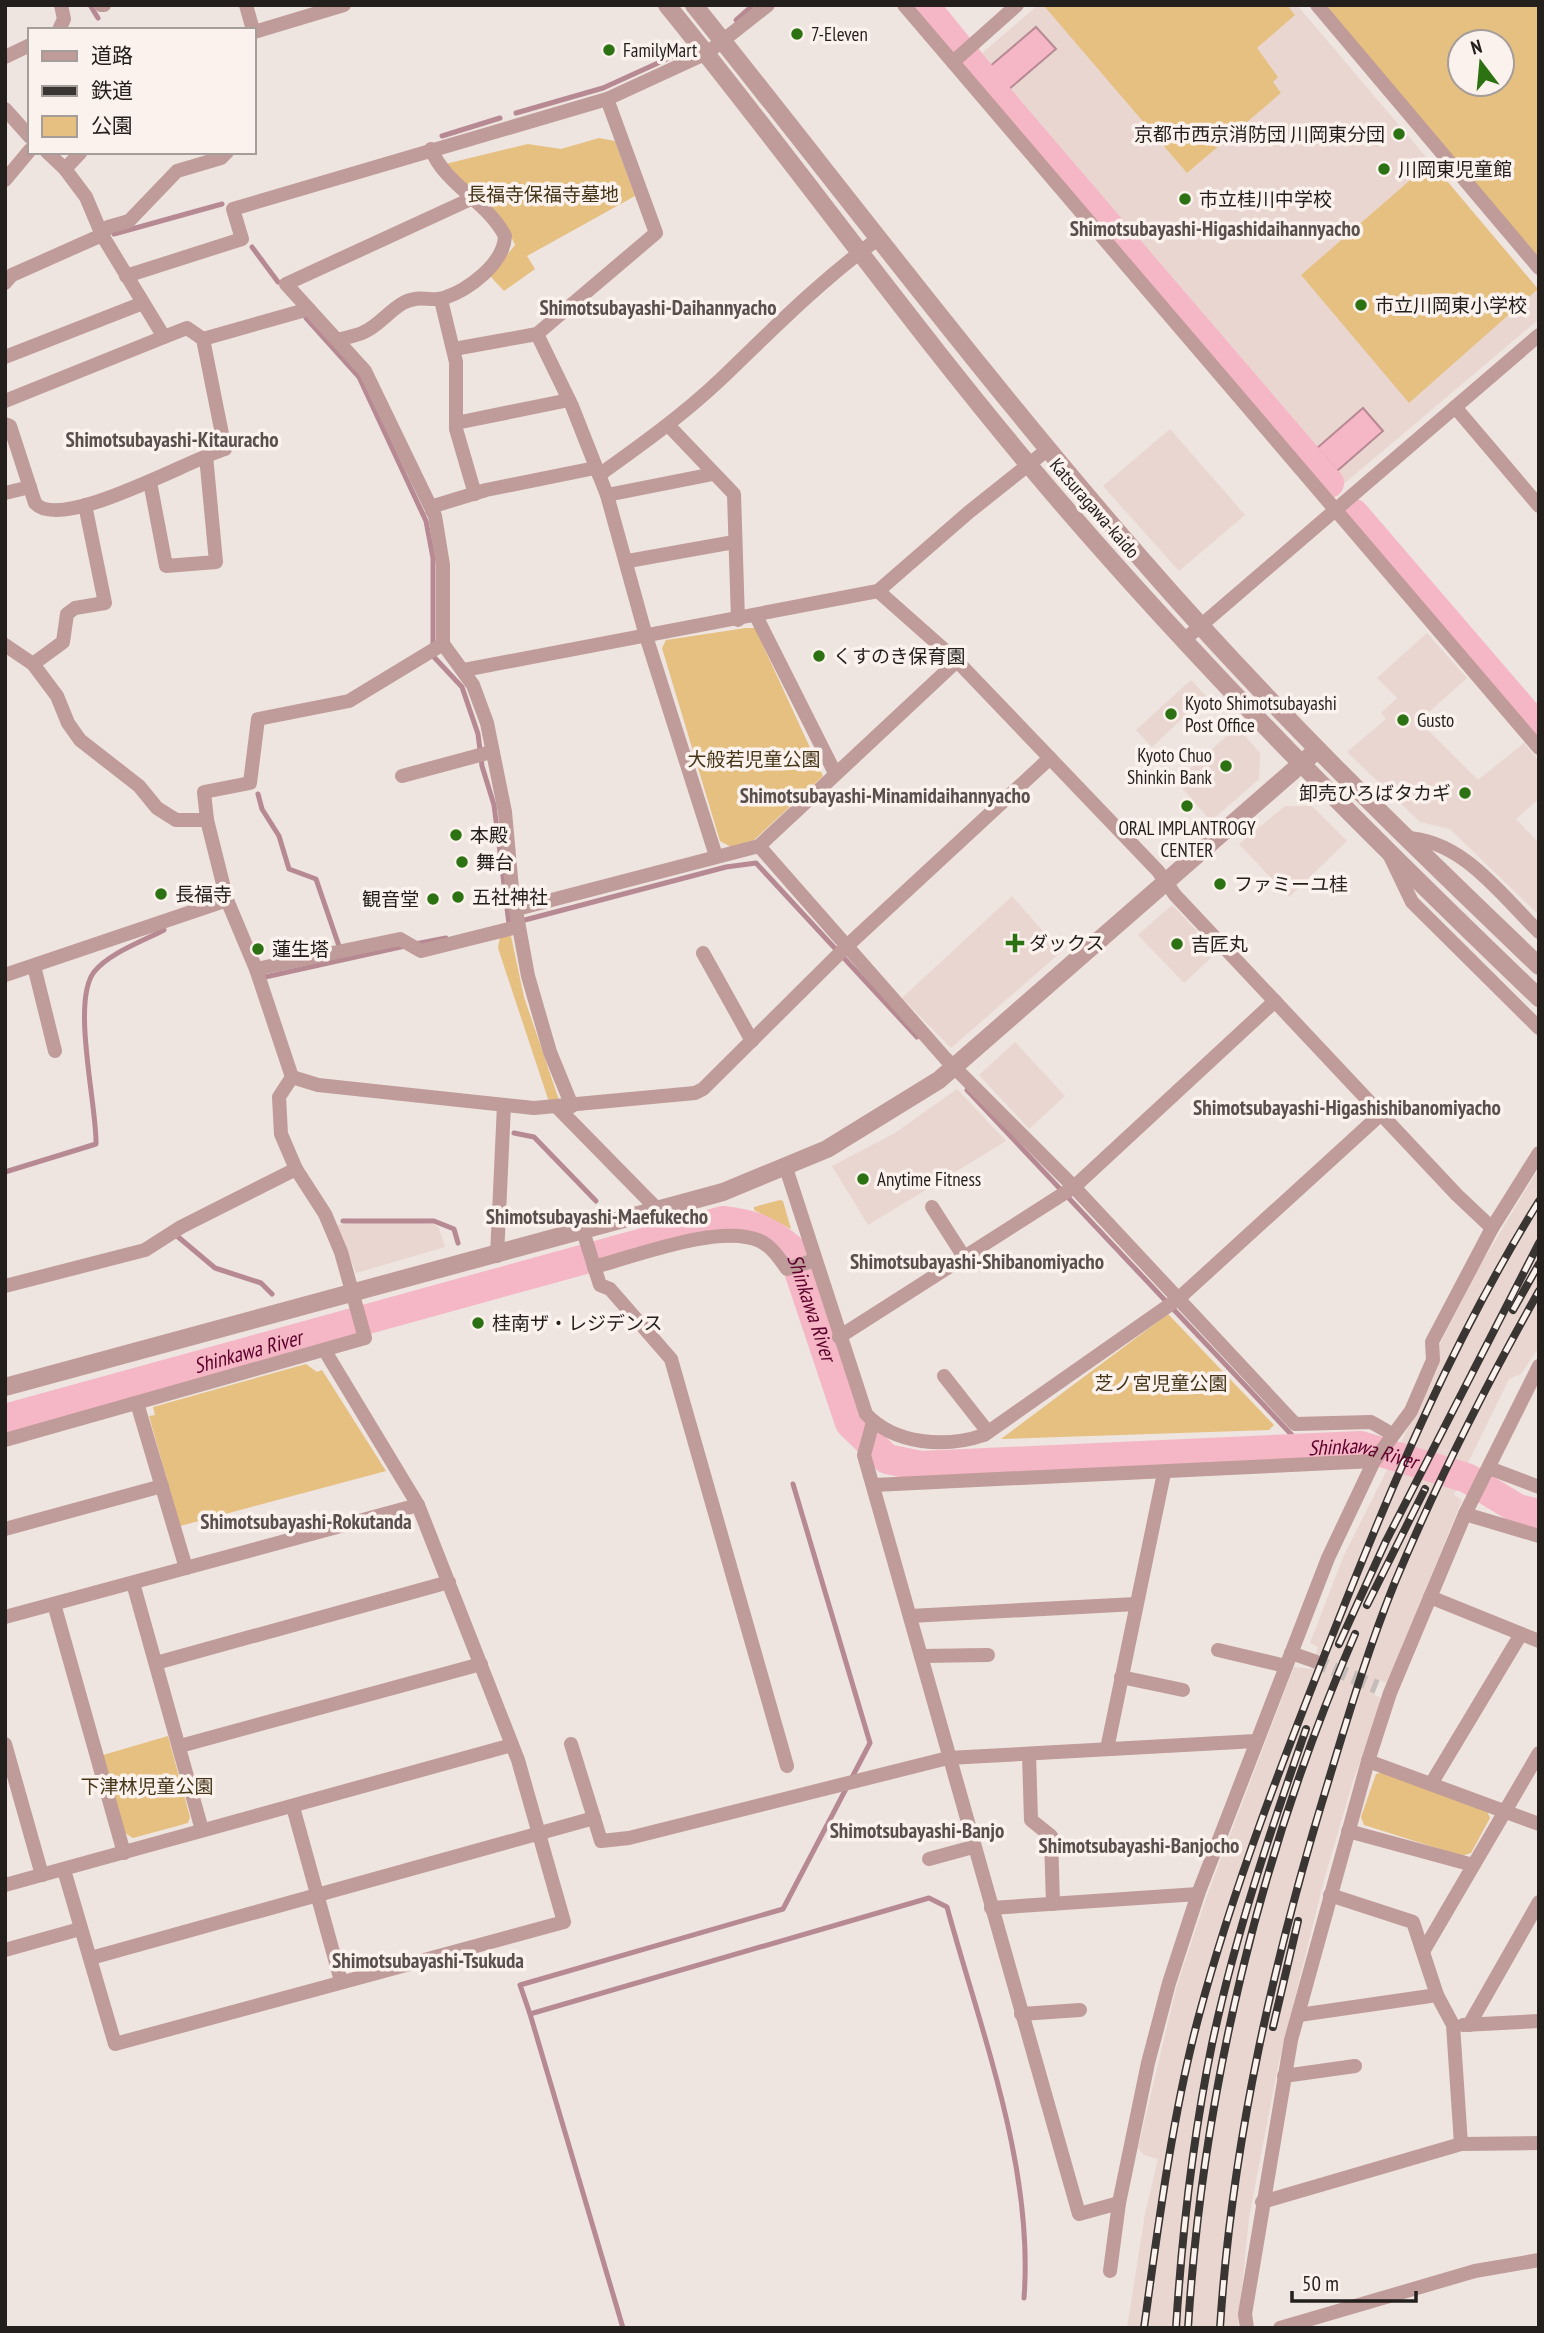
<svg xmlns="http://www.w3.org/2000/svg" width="1544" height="2333" viewBox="0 0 1544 2333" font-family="'PT Sans Narrow','Noto Sans JP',sans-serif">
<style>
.built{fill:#e9d6d0}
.green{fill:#e6c080;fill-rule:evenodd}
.water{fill:#f5b6c6;stroke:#b68993;stroke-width:2}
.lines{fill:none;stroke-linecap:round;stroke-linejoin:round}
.stream{stroke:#b68993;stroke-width:5}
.river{stroke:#f5b6c6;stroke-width:30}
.minor-tunnel{stroke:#c5bdb9;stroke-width:14;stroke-dasharray:14 7;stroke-linecap:butt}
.minor{stroke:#bf9b99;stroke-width:14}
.tertiary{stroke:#bf9b99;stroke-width:18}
.rail-casing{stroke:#393533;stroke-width:8}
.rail{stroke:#fbf1ed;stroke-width:5;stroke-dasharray:16;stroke-linecap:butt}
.poi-dot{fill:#2c7212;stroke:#fbf1ed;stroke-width:2.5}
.labels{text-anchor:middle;stroke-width:7;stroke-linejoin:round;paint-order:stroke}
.poi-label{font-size:19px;fill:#221f1d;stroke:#fbf1ed;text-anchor:start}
.park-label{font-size:19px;fill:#463618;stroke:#fbf1ed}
.street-label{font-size:19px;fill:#221f1d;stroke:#fbf1ed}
.neighbourhood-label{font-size:21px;font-weight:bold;fill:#59504d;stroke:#fbf1ed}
.water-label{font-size:21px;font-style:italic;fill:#5d002b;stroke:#fbf1ed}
</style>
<rect width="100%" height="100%" fill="#eee4e0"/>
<g class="built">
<path d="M1038 5H1297L1539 290V319L1339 488 973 61Z"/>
<path d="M1170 429 1245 515 1179 571 1103 486Z"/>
<path d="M1427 633 1467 678 1419 721 1478 780 1524 743 1539 761V799L1516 819 1539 843V915L1450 829 1420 822 1347 752 1386 719 1381 713 1397 698 1377 678Z"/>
<path d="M1191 680 1206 696 1152 747 1136 730Z"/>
<path d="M1237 727 1260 753 1259 779 1211 821 1176 781Z"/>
<path d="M1285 806H1312L1347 841 1289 897 1239 844Z"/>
<path d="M1012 896 1061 952 951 1048 902 998Z"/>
<path d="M1172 905 1217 952 1184 983 1138 935Z"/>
<path d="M1015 1042 1065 1096 1029 1129 979 1075Z"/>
<path d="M957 1089 1006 1141 868 1225 832 1166 895 1133Z"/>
<path d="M1539 1168V1347L1521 1374 1509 1379 1468 1463 1454 1495 1462 1500 1388 1683 1379 1680 1374 1695 1383 1699 1353 1781 1324 1880 1278 2066 1249 2218 1238 2328H1127L1145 2214 1158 2159 1144 2155 1138 2148 1177 1985 1208 1893 1294 1667 1311 1669 1318 1647 1310 1643 1344 1555 1439 1367V1346L1478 1269Z"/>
<path d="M378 1221 434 1224 439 1228 445 1247 356 1273 336 1225Z"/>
</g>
<g class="green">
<path d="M1047 5H1287L1295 15 1257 48 1278 77 1273 82 1281 93 1187 173 1045 7Z"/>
<path d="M1325 5H1539V259ZM1460 42H1502V84H1460Z"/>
<path d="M599 138 615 141 635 196 527 256 535 269 504 291 490 276 515 245C497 203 476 192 441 165L528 144 561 149Z"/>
<path d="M1431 162 1538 289 1409 403 1301 275Z"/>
<path d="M746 628H755L823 776 754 840 731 847 720 841 662 648 666 640Z"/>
<path d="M508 934 511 936 524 997 559 1100 549 1102 498 948 500 937Z"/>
<path d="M780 1200 783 1201 791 1229 754 1210V1207Z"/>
<path d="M1168 1314 1274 1425 1269 1430 1001 1439Z"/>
<path d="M306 1364 317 1372 322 1370 386 1471 180 1526 149 1416 155 1415 153 1407Z"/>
<path d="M168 1736 190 1817 188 1823 133 1838 125 1833 103 1755Z"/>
<path d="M1383 1772 1487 1811 1490 1818 1471 1853 1462 1856 1364 1825 1361 1817 1376 1774Z"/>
</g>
<g class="water">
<path d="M1036 27 1056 49 1008 90 989 67Z"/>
<path d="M1363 408 1383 431 1337 471 1317 448Z"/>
</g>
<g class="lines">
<g class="stream">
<path d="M90 5 98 18"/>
<path d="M736 20 753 5"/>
<path d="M516 113 603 88 680 53"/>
<path d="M442 136 500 118"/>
<path d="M114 234 222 204"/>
<path d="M252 247 278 282"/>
<path d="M306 318 359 377 426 521 433 558V656L462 687 478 734 482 766 494 805 509 924"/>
<path d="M258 794 262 809 279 836 289 869 316 879 339 946"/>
<path d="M521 921 726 867 756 863 917 1037"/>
<path d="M415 944 446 938"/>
<path d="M265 977 405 946"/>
<path d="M967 1090 1305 1449"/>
<path d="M514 1133 534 1137 596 1201"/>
<path d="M5 1172 96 1144C97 1106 71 1002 94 972 109 953 143 941 164 930"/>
<path d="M343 1221H434L454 1229 458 1243"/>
<path d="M177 1236 215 1268 261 1283 272 1294"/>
<path d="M530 2014 520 1985 783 1909 870 1743 793 1484"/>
<path d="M623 2328 530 2014 929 1898 947 1907C981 2032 1034 2167 1024 2298"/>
</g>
<g class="river">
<path d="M924 5 1008 109 1329 483"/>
<path d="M1354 514 1539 729"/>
<path id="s1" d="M5 1419 723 1221C752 1224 770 1231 792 1250L850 1423 887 1459 921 1466 1361 1446 1467 1478 1518 1509 1539 1514"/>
</g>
<path class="minor-tunnel" d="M1314 1661 1377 1687"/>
<g class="minor">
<path d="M101 5H104"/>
<path d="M246 5 253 30"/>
<path d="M904 5 1539 748"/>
<path d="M1317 5 1539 268"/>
<path d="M59 30 64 19 61 5"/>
<path d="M254 32 344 5"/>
<path d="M5 57 30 45"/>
<path d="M953 62 1017 5"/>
<path d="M5 109 30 137"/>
<path d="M47 152 65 169 86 197 102 235 164 337 187 328 203 339 309 309"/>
<path d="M65 169 81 152"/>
<path d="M5 180 30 150"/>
<path d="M473 198 286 284 365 371 435 516 443 565V644L473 685 487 723 505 812 512 889 528 976 550 1052 572 1106"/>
<path d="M126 276 242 239 233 209 607 99 707 53 768 5"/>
<path d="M5 283 12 275 102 235 108 227 129 221 177 171 221 158 227 152"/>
<path d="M441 300 456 362V429L475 494"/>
<path d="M537 334 572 406 607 495 646 636 716 856"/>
<path d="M338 340C346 337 357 336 364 332 378 326 389 311 403 303 419 294 432 302 444 298 468 290 504 264 505 236 487 201 446 186 431 149"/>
<path d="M454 349 537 334 656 233 607 99"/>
<path d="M5 357 143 303"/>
<path d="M5 401 164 337"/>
<path d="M1455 407 1539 506"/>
<path d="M456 423 569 400"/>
<path d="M5 424 10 426 35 503C61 533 190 459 225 449L203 339"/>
<path d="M668 425 734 494 738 620"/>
<path d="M599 475C641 445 683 415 721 379 773 329 820 281 879 238"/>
<path d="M150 482 166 566 216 562 206 456"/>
<path d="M5 493 30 487"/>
<path d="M607 495 713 474"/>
<path d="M432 511 437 505 486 490 595 468"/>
<path d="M628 561 734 542"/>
<path d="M878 591 969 512 1047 450"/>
<path d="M756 616 835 773"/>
<path d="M1184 640 1539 335"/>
<path d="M5 645 33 664 57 696 68 723 80 740 139 786 157 808 176 820H207"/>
<path d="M33 664 63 642 67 614 75 608 105 603 85 505"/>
<path d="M464 670 878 591 957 661 1158 871 1175 895 1457 1195 1492 1228"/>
<path d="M402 776 491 752"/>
<path d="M1405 838C1462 839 1501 895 1539 932"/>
<path d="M759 846 945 1058 1074 1187 1295 1424 1371 1422 1392 1434"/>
<path d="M1389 854 1412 902 1539 1028"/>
<path d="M517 909 759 846 957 661"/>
<path d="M703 953 752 1041"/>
<path d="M34 966 55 1051"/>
<path d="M256 969 400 939 421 951 517 927"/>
<path d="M5 975 227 900"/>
<path d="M292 1077 318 1085 534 1108 695 1093 703 1089 848 945 1050 758"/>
<path d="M292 1077 256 969 227 900 207 820 204 792 250 783 258 719 349 701 443 644"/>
<path d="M557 1107 658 1210"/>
<path d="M786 1168 866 1414C895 1445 946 1448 984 1435L1178 1299 1381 1114"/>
<path d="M932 1207 964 1257"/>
<path d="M583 1231 600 1285 610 1289 671 1359 787 1766"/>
<path d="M497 1256 504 1105"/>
<path d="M594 1267C636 1256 720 1223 760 1241 771 1246 780 1259 787 1269L815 1260"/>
<path d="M5 1286 145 1250 181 1227 296 1169"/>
<path d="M839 1337 1074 1187 1275 1001"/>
<path d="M944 1376 988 1432"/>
<path d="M137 1403 186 1568"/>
<path d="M873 1422 864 1455 1079 2214 1119 2203"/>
<path d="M5 1440 365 1338 341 1252 325 1214 296 1169 281 1134 279 1097 292 1077"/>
<path d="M1489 1468 1539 1487"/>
<path d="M874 1485 1374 1461"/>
<path d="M1465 1514 1539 1536"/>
<path d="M5 1529 162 1486"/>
<path d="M133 1583 202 1830"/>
<path d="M1430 1597 1539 1641"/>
<path d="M54 1604 124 1853"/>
<path d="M910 1616 1136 1604"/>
<path d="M5 1617 418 1505"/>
<path d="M1218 1650 1286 1666"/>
<path d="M1291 1653 1314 1661"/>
<path d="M921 1656 988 1655"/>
<path d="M156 1663 449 1582"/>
<path d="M1121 1677 1183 1690"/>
<path d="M5 1744 42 1875"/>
<path d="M571 1744 594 1818"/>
<path d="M180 1746 481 1664"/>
<path d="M1107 1749 1164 1473"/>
<path d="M1029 1754 1031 1820 1051 1836 1053 1904"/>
<path d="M1368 1761 1539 1824"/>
<path d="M1431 1784 1521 1634"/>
<path d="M293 1807 341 1981"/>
<path d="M1348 1831 1473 1865"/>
<path d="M929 1859 973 1847"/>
<path d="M64 1870 115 2044 564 1922 518 1760 418 1505 325 1351"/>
<path d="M5 1885 512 1745"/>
<path d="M1330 1895 1413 1922 1437 1995 1453 2025 1461 2144"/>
<path d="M991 1908 1198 1894"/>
<path d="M5 1950 80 1929"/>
<path d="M1424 1950 1539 1753"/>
<path d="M91 1958 594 1818 601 1841 629 1838 948 1758 1256 1741"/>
<path d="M1021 2014 1080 2010"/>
<path d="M1299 2015 1437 1995"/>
<path d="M1463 2025 1539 2021"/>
<path d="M1469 2025 1539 1902"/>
<path d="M1284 2076 1355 2066"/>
<path d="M1262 2202 1461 2144 1539 2143"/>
<path d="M1110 2271 1119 2203 1148 2063 1169 1983 1198 1894 1328 1558 1374 1461 1411 1411 1433 1360 1432 1342 1492 1228 1539 1153"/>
<path d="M1247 2328 1245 2314 1291 2040 1368 1761 1390 1693 1465 1514 1539 1366"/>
<path d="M1280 2328 1475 2271 1539 2260"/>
</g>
<g class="tertiary">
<path d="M667 5C797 165 917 334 1050 490 1203 669 1369 835 1539 998"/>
<path d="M694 5C843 191 986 381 1143 561 1267 704 1402 835 1539 966"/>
<path d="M5 1387 723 1192 827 1149 939 1080 1317 750"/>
</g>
<defs>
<g id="rail">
<path d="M1513 1310 1539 1264"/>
<path d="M1367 1605 1425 1489"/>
<path d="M1339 1644 1386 1541 1539 1243"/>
<path d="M1273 2027 1298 1921"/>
<path d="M1144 2328C1158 2227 1172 2117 1198 2019 1234 1884 1285 1755 1336 1626 1394 1479 1455 1336 1539 1201"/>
<path d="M1176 2328C1182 2233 1193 2137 1212 2044 1235 1936 1270 1832 1306 1729"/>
<path d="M1188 2328C1203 2090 1260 1853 1355 1634"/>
<path d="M1220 2328C1232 2141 1274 1958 1329 1779 1349 1713 1369 1646 1395 1582 1437 1482 1486 1385 1539 1291"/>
</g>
</defs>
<use href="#rail" class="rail-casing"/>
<use href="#rail" class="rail"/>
</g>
<g class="poi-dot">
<circle cx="797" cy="34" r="7"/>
<circle cx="609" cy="50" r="7"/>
<circle cx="1399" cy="134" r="7"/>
<circle cx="1384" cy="169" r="7"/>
<circle cx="1185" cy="199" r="7"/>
<circle cx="1361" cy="305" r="7"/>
<circle cx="819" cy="656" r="7"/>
<circle cx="1171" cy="714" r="7"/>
<circle cx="1403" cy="720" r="7"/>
<circle cx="1226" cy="766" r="7"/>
<circle cx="1465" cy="793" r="7"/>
<circle cx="1187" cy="806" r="7"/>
<circle cx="456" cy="835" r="7"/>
<circle cx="462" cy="862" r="7"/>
<circle cx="1220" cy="884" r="7"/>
<circle cx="161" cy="894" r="7"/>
<circle cx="458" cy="897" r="7"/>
<circle cx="433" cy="899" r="7"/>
<path d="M1011.5 932.5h7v7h7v7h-7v7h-7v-7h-7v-7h7z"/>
<circle cx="1177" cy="944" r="7"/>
<circle cx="258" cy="949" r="7"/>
<circle cx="863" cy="1179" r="7"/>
<circle cx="478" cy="1323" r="7"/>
</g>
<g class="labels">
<g class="poi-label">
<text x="811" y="41">7-Eleven</text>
<text x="623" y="57">FamilyMart</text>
<text x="1385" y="141" text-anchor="end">京都市西京消防団 川岡東分団</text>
<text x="1398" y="176">川岡東児童館</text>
<text x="1199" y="206">市立桂川中学校</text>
<text x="1375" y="312">市立川岡東小学校</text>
<text x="833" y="663">くすのき保育園</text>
<text x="1185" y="710">Kyoto Shimotsubayashi<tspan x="1185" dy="22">Post Office</tspan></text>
<text x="1417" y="727">Gusto</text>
<text x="1212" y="762" text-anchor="end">Kyoto Chuo<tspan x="1212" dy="22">Shinkin Bank</tspan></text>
<text x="1451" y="800" text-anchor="end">卸売ひろばタカギ</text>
<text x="1187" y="835" text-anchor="middle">ORAL IMPLANTROGY<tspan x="1187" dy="22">CENTER</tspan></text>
<text x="470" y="842">本殿</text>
<text x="476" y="869">舞台</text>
<text x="1234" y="891">ファミーユ桂</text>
<text x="175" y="901">長福寺</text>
<text x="472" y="904">五社神社</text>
<text x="419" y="906" text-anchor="end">観音堂</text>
<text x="1029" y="950">ダックス</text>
<text x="1191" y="951">吉匠丸</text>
<text x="272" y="956">蓮生塔</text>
<text x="877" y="1186">Anytime Fitness</text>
<text x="492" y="1330">桂南ザ・レジデンス</text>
</g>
<g class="park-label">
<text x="543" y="201">長福寺保福寺墓地</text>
<text x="754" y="766">大般若児童公園</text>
<text x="1161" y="1390">芝ノ宮児童公園</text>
<text x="147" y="1793">下津林児童公園</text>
</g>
<g class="street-label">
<text transform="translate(1095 508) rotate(49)" y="7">Katsuragawa-kaido</text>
</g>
<g class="neighbourhood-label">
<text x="1215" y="236">Shimotsubayashi-Higashidaihannyacho</text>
<text x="658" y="315">Shimotsubayashi-Daihannyacho</text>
<text x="172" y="447">Shimotsubayashi-Kitauracho</text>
<text x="885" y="803">Shimotsubayashi-Minamidaihannyacho</text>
<text x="1347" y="1115">Shimotsubayashi-Higashishibanomiyacho</text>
<text x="597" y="1224">Shimotsubayashi-Maefukecho</text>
<text x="977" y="1269">Shimotsubayashi-Shibanomiyacho</text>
<text x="306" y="1529">Shimotsubayashi-Rokutanda</text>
<text x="917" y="1838">Shimotsubayashi-Banjo</text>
<text x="1139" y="1853">Shimotsubayashi-Banjocho</text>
<text x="428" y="1968">Shimotsubayashi-Tsukuda</text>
</g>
<g class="water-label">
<text dy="7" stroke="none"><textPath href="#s1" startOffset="882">Shinkawa River</textPath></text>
<text dy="7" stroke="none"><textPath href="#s1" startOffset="252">Shinkawa River</textPath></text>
<text dy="7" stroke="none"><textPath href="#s1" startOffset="1533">Shinkawa River</textPath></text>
</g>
</g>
<rect width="1544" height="2333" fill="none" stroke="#221f1d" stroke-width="14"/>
<rect x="28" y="28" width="228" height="126" fill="#fbf1ed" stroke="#a49d9a" stroke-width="2"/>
<rect x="42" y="51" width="35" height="10" fill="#bf9b99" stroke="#a49d9a" stroke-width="2"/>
<text x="91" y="63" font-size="21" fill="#221f1d">道路</text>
<rect x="42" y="86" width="35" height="10" fill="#393533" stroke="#a49d9a" stroke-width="2"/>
<text x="91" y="98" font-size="21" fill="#221f1d">鉄道</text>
<rect x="42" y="116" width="35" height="21" fill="#e6c080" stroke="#a49d9a" stroke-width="2"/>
<text x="91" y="133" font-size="21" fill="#221f1d">公園</text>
<g transform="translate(1481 63) rotate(344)"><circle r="33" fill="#fbf1ed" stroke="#a49d9a" stroke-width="2"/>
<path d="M0-5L12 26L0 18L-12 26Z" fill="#2c7212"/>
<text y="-10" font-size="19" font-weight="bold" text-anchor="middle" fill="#221f1d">N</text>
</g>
<path d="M1292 2291v10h124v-10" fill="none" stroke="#221f1d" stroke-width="3.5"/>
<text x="1302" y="2291" font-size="21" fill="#221f1d" stroke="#fbf1ed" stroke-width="5" paint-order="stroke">50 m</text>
</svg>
